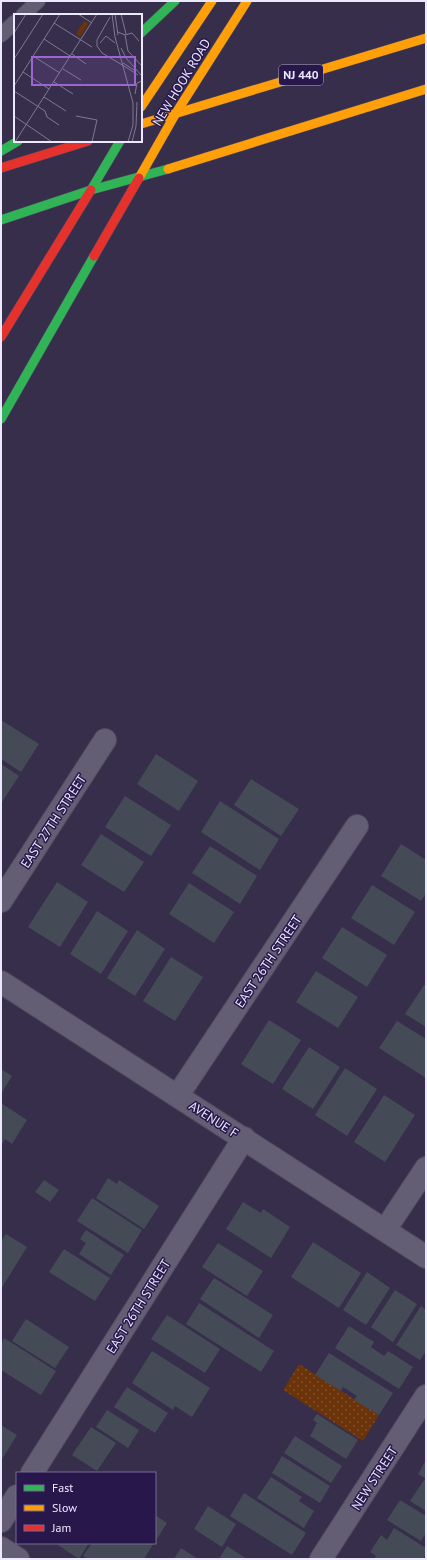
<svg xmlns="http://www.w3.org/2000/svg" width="427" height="1560" viewBox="0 0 427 1560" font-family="'PT Sans',sans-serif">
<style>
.grass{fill:url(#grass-dots)}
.building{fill:#444b56}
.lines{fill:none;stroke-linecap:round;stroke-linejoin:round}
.lane-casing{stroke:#504a60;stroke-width:16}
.street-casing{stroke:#504a60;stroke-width:24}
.fast-casing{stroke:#504a60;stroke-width:10}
.slow-casing{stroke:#504a60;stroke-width:10}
.jam-casing{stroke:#504a60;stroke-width:10}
.lane{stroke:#635e73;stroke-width:14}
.street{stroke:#635e73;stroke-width:22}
.fast{stroke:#30b455;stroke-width:9}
.slow{stroke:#ff9f0a;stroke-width:9}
.jam{stroke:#e5322d;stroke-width:9}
.labels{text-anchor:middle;stroke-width:3;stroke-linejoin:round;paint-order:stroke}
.shield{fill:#27174b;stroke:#b1aac8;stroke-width:1}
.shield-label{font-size:12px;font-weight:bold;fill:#ece9fe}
.street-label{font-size:13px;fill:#ece9fe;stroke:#27174b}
.inset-road{fill:none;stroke:#7f7993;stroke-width:1}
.view{fill:#9d65d2;fill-opacity:0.15;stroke:#9d65d2;stroke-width:2}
.inset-edge{fill:none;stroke:#ece9fe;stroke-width:2}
</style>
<defs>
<pattern id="grass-dots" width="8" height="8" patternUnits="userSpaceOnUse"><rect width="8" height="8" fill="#6a330a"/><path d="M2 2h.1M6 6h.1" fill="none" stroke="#7f512f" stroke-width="1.8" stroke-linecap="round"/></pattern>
</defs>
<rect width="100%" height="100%" fill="#362e4b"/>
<path class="grass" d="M299 1364 379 1415 363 1441 283 1390Z"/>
<g class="building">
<path d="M1 720 39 744 21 772 1 759Z"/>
<path d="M156 754 198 781 179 811 137 784Z"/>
<path d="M1 764 19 776 2 802H1Z"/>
<path d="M251 779 299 809 281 836 234 805Z"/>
<path d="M125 796 171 825 151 856 105 827Z"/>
<path d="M220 801 279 839 260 870 201 832Z"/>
<path d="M101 834 144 862 124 892 81 865Z"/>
<path d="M401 844 426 860V893L421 901 381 876Z"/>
<path d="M210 846 257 876 240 904 192 873Z"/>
<path d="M57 882 88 902 60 947 28 927Z"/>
<path d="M189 883 234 912 214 943 169 914Z"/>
<path d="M372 885 415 912 394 945 351 918Z"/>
<path d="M97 911 128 931 101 974 70 954Z"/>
<path d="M342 927 387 955 367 987 322 958Z"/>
<path d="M137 930 165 949 135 996 107 978Z"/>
<path d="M171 957 203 977 175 1021 143 1001Z"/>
<path d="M316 971 358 997 338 1028 296 1002Z"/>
<path d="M424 985 426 986V1027L405 1014Z"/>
<path d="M269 1020 301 1040 273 1084 241 1064Z"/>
<path d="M397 1021 426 1039V1078L379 1048Z"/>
<path d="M309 1047 340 1067 313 1109 282 1089Z"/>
<path d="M345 1068 377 1089 347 1136 315 1115Z"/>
<path d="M1 1069 12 1076 1 1094Z"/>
<path d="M384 1095 415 1115 385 1162 354 1142Z"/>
<path d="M1 1103 27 1120 12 1144 5 1139 1 1145Z"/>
<path d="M108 1178 117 1184 119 1180 159 1206 144 1229 96 1198Z"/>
<path d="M44 1180 59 1190 50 1202 35 1192Z"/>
<path d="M92 1198 142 1230 128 1253 77 1221Z"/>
<path d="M243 1202 261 1213 263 1209 290 1227 271 1258 226 1229Z"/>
<path d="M86 1230 124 1255 111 1275 79 1254 86 1243 80 1239Z"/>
<path d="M6 1234 27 1247 1 1289V1241Z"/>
<path d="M313 1242 361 1273 339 1308 291 1277Z"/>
<path d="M218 1243 263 1271 247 1296 202 1267Z"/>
<path d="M64 1249 110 1278 95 1301 49 1272Z"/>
<path d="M367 1272 390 1288 366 1325 343 1310Z"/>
<path d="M214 1278 273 1315 259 1338 200 1299Z"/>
<path d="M395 1290 417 1304 393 1342 371 1327Z"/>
<path d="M199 1303 274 1351 261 1372 186 1324Z"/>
<path d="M421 1306 426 1310V1351L420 1360 396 1345Z"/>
<path d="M167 1315 220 1349 205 1373 151 1339Z"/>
<path d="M26 1319 69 1347 55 1368 12 1341Z"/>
<path d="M349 1326 374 1342 371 1347 384 1356 388 1351 413 1367 399 1389 335 1348Z"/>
<path d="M4 1338 56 1371 41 1395 1 1370V1344Z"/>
<path d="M152 1351 210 1388 192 1417 175 1406 173 1410 132 1383Z"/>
<path d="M329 1353 393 1393 379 1415 354 1400 357 1396 343 1387 341 1391 315 1375Z"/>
<path d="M127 1387 168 1413 155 1433 114 1407Z"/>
<path d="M107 1410 139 1430 128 1448 96 1427Z"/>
<path d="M317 1414 358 1440 346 1459 310 1436 317 1423 313 1420Z"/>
<path d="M1 1425 17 1435 1 1461Z"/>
<path d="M91 1427 116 1443 97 1471 72 1455Z"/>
<path d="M295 1436 342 1466 331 1483 284 1453Z"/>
<path d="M282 1456 330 1486 320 1503 272 1473Z"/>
<path d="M426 1460V1479L418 1474Z"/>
<path d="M271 1477 302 1497 299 1501 314 1511 304 1528 257 1498Z"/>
<path d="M424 1480 426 1481V1511L410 1501Z"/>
<path d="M244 1493 306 1533 292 1555 230 1516Z"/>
<path d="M400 1500 426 1516V1533L421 1541 387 1520Z"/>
<path d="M208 1506 236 1524 222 1547 194 1529Z"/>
<path d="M155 1515 167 1523 155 1542Z"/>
<path d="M394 1528 426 1548V1554L423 1559H374L376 1556 370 1552 381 1535 387 1540Z"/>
<path d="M55 1543H89L79 1559Z"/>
<path d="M92 1543H154L144 1559H88L83 1556Z"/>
<path d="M227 1546 247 1559H219Z"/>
<path d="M181 1548 198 1559H174Z"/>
</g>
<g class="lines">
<defs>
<g id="lane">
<path d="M23 15 38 1"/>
<path d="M1 35 15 22"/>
</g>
<g id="street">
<path d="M1 901 105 740"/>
<path d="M1 982 426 1257"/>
<path d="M178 1095 357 826"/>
<path d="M385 1230 426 1168"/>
<path d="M32 1473 244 1138"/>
<path d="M1 1521 17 1496"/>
<path d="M1 1548 18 1559"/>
<path d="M321 1559 426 1396"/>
</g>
<g id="fast">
<path d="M141 33 175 1"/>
<path d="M1 151 18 141"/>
<path d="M91 190 120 141"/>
<path d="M1 220 91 190 168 169"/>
<path d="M1 419 94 256"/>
</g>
<g id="slow">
<path d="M141 107 212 1"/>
<path d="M141 124 426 38"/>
<path d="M168 169 426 89"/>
<path d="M139 178 176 113 247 1"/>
</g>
<g id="jam">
<path d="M1 168 88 141"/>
<path d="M94 256 139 178"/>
<path d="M1 337 91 190"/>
</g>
</defs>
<use href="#lane" class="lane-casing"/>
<use href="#street" class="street-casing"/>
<use href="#fast" class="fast-casing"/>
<use href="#slow" class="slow-casing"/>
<use href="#jam" class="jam-casing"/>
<use href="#lane" class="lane"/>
<use href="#street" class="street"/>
<use href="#fast" class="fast"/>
<use href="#slow" class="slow"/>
<use href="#jam" class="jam"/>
</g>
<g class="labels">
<rect class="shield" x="279" y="65" width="44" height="20" rx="3"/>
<g class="shield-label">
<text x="301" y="79">NJ 440</text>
</g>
<g class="street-label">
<text transform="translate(181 82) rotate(-59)" y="5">NEW HOOK ROAD</text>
<text transform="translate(53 821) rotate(-57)" y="5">EAST 27TH STREET</text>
<text transform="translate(268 961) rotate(-56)" y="5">EAST 26TH STREET</text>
<text transform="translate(214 1119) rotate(33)" y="5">AVENUE F</text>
<text transform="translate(138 1306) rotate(-58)" y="5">EAST 26TH STREET</text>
<text transform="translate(374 1478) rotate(-57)" y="5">NEW STREET</text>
</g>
</g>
<g transform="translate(14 14)">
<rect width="128" height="128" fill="#362e4b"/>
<path d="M70 7 75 9 66 23 62 20Z" fill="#6a330a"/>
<path class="inset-road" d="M64 0 78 9M98 0 101 23 119 89V111L114 128M101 0 104 21M107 0 112 20M96 3 83 26V32L88 39 110 52M40 9 78 33M104 18 111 21 118 19 125 27M0 19 12 0M111 21 114 37 128 52M30 25 56 42M86 29 92 22 101 29M107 34 112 44 128 62M58 40 72 50M19 42 46 59M0 45 29 0M109 49 120 56M110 52 124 61M49 55 67 66M9 58 35 75M40 68 59 80M0 72 46 0M0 77 31 97 33 103 45 111M121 80 123 69 128 67M30 83 52 97M0 102 38 128M62 102 83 106 78 128M1 128 83 0M118 128 122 112 123 88"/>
<path class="view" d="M18 43H121V71H18Z"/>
<rect width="128" height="128" class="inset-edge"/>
</g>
<rect width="427" height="1560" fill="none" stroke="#ece9fe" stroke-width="4"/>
<rect x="16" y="1472" width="140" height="72" fill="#27174b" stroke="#766b93"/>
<rect x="24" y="1485" width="20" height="6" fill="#30b455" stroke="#766b93"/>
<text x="52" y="1492" font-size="12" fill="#ece9fe">Fast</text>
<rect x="24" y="1505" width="20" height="6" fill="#ff9f0a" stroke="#766b93"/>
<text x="52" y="1512" font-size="12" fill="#ece9fe">Slow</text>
<rect x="24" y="1525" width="20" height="6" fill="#e5322d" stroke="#766b93"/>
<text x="52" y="1532" font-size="12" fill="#ece9fe">Jam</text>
</svg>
